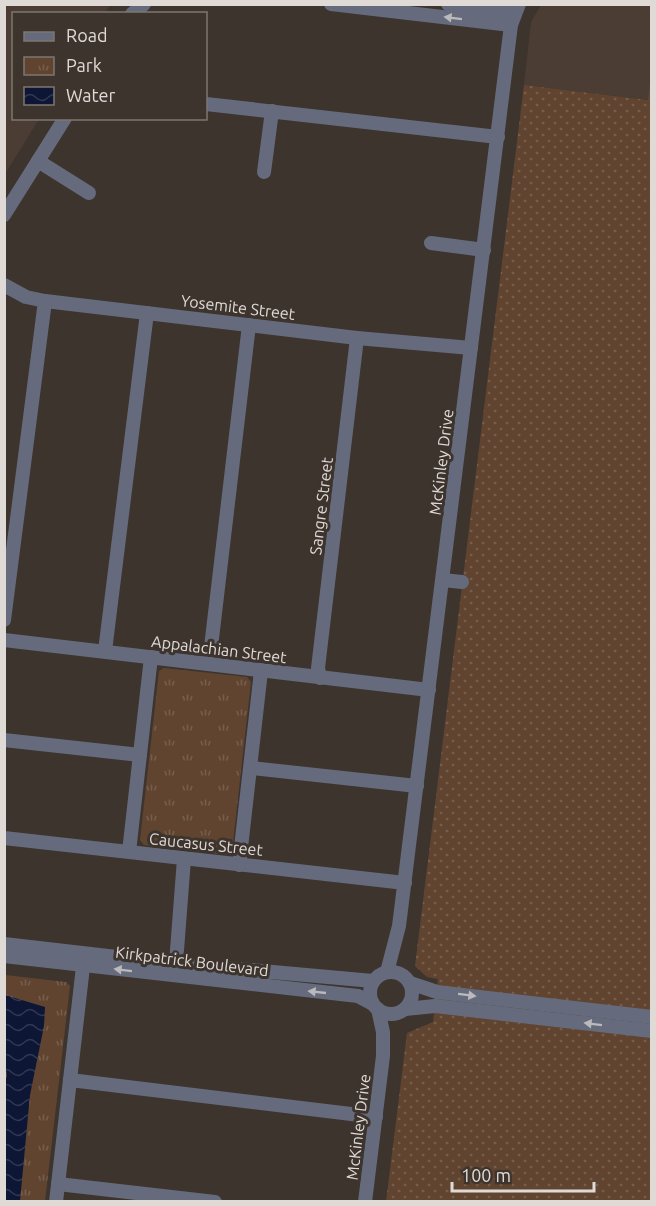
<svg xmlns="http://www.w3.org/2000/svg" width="656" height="1206" viewBox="0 0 656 1206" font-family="Ubuntu,sans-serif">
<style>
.built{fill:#4b3d33}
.grass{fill:url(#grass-dots)}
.park{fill:url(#park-tufts)}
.water{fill:url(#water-waves)}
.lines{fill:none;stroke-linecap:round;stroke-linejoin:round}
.minor{stroke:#656b7d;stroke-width:14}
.oneway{fill:#bbb9bb}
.labels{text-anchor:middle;stroke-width:6;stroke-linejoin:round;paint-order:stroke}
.street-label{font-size:16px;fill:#e0dad6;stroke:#3d342e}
</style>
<defs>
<pattern id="grass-dots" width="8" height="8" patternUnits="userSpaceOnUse" patternTransform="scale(1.5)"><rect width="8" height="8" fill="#604430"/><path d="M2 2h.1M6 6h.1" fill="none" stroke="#765e4d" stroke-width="1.8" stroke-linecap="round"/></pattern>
<pattern id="park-tufts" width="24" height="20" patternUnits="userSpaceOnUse" patternTransform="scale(1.5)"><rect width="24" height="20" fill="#604430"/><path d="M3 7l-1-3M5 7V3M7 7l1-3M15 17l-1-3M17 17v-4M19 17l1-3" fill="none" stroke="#765e4d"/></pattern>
<pattern id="water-waves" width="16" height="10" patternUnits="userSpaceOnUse" patternTransform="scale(1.5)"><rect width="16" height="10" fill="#0e1635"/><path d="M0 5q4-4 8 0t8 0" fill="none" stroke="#313752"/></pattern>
</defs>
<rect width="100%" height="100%" fill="#3d342e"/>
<g class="built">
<path d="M5 4 110 5 105 13 14 14V118L39 119 5 174Z"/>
<path d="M541 5H651L652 76 649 100 524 85 531 22Z"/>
</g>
<path class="grass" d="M651 76V1201L386 1202 407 1033 433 1022 438 979 427 977 415 966 524 85 648 100Z"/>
<g class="park">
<path d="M164 668 247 677 251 682 232 851 227 855 144 845 140 840 159 671Z"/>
<path d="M5 975 66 982 70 986 45 1201 5 1202Z"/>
</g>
<path class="water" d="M5 995 45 1007 44 1026 30 1095 20 1201H5L4 1083 7 1076 4 1055Z"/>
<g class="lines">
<g class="minor">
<path d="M331 4 511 25"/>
<path d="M448 4 514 13"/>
<path d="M132 14 144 4"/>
<path d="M206 104 498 137"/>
<path d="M38 161 89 193"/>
<path d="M264 172 272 111"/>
<path d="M4 215 65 118"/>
<path d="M431 243 484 250"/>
<path d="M4 285 26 297 45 301 357 338 471 348"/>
<path d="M443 580 462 582"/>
<path d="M4 620 45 301"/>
<path d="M4 640 429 690"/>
<path d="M105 651 147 313"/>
<path d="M209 664 249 325"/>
<path d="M320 678 318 668 357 338"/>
<path d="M4 740 140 755"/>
<path d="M251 768 417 786"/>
<path d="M4 838 405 883"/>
<path d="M129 852 151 657"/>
<path d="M239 865 261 671"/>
<path d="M4 944 160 962 373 981"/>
<path d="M4 956 358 996 373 1004"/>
<path d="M176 963 184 859"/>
<circle cx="391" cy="993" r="21"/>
<path d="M387 972 399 926 511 25 519 4"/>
<path d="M410 983 437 992 652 1017"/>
<path d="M405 1009 435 1006 652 1031"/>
<path d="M70 1080 376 1117"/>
<path d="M58 1184 215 1202"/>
<path d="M56 1202 84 958"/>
<path d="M365 1202 383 1056V1032L378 1009"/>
</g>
</g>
<defs><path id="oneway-solid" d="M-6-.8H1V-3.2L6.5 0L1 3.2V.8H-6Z" transform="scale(1.5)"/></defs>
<g class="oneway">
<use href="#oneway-solid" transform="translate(453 18) rotate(-173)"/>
<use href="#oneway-solid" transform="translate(123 970) rotate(-173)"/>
<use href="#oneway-solid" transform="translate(317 992) rotate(-174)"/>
<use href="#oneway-solid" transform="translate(467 995) rotate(7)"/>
<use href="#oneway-solid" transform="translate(593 1024) rotate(-173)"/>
</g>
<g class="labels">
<g class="street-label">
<text transform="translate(238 307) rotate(7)" y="6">Yosemite Street</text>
<text transform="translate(441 462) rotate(-83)" y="6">McKinley Drive</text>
<text transform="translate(321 506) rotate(-83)" y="6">Sangre Street</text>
<text transform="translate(219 649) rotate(7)" y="6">Appalachian Street</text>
<text transform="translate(206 844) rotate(6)" y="6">Caucasus Street</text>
<text transform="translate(192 961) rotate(7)" y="6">Kirkpatrick Boulevard</text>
<text transform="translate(358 1127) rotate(-83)" y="6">McKinley Drive</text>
</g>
</g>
<rect width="656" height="1206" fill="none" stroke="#e0dad6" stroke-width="12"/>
<rect x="12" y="12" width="195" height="108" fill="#3d342e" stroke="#7e7671" stroke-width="1.5"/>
<rect x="24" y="32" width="30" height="9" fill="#656b7d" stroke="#7e7671" stroke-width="1.5"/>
<text x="66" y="42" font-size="18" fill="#e0dad6">Road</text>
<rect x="24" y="57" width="30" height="18" fill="url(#park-tufts)" stroke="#7e7671" stroke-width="1.5"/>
<text x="66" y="72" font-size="18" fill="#e0dad6">Park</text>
<rect x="24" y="87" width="30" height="18" fill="url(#water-waves)" stroke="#7e7671" stroke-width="1.5"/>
<text x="66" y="102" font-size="18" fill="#e0dad6">Water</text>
<path d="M452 1182v9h142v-9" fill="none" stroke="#e0dad6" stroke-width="3"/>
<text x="461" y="1182" font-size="18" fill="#e0dad6" stroke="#3d342e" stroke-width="4.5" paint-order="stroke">100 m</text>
</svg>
